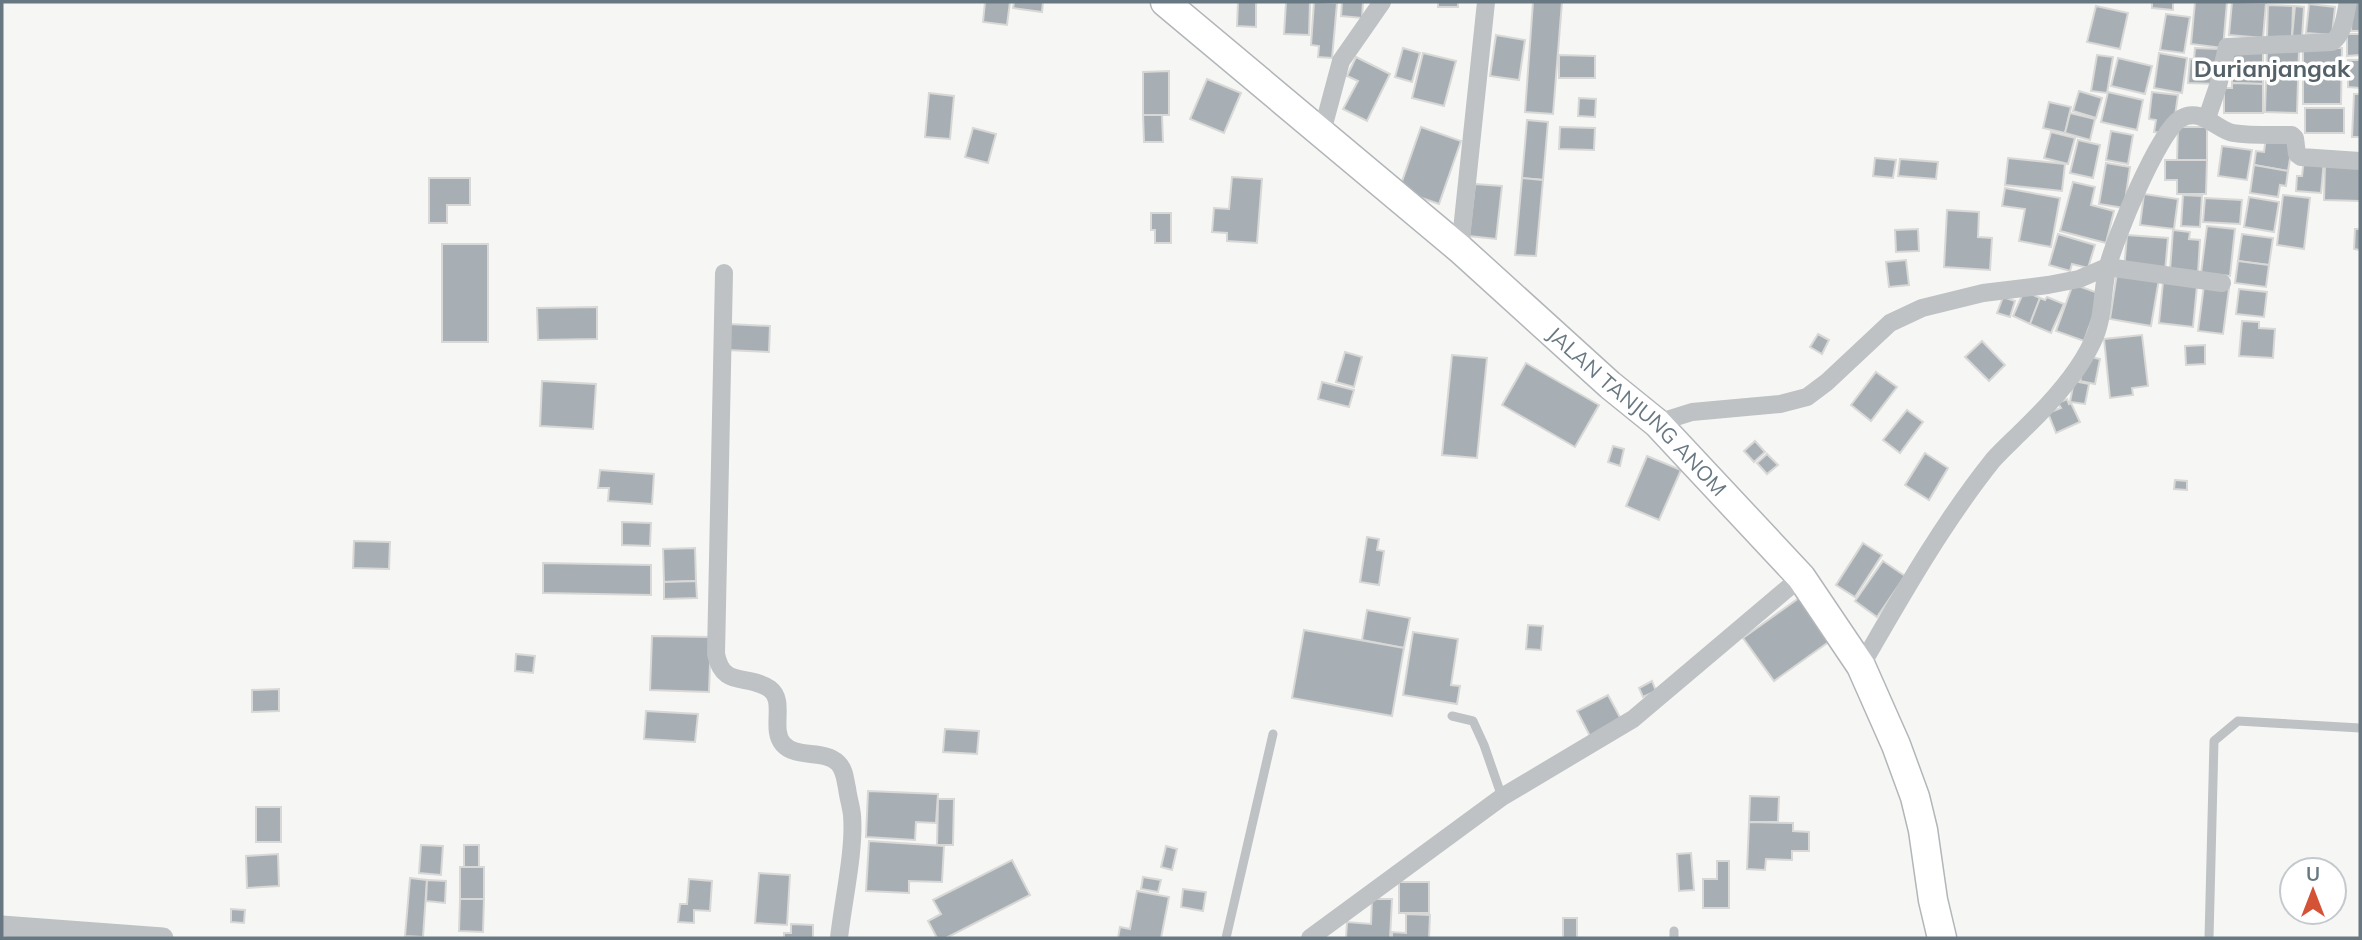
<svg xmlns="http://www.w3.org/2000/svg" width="2362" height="940" viewBox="0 0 2362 940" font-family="Mulish,sans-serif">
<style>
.building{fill:#a8afb4;stroke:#d8d8d6;stroke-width:2}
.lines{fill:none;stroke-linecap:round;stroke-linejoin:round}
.primary-casing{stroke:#b2b6b9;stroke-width:31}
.service{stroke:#bec2c5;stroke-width:9}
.minor{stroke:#bec2c5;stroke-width:18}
.tertiary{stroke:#bec2c5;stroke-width:21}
.primary{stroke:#fff;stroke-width:28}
.labels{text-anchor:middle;stroke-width:7;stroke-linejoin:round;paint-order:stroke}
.street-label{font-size:21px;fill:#687882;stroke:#fff}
.quarter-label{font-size:24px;font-weight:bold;fill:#556168;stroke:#fff}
</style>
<rect width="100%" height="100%" fill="#f6f6f4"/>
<g class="building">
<path d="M985 2H1010L1007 25 983 22Z"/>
<path d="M1014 2H1043L1042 12 1013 8Z"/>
<path d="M1238 2H1256V27L1237 26Z"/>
<path d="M1286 2H1310L1309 35 1284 34Z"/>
<path d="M1314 2 1337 3 1332 58 1318 57 1319 46 1311 45Z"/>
<path d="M1342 2H1363L1362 18 1341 16Z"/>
<rect x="1438" y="2" width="20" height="5"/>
<path d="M1533 2H1562L1553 114 1525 112Z"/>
<path d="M2152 2H2173V10L2152 8Z"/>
<path d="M2195 2H2227L2223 48 2191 44Z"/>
<path d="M2232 2 2266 3 2263 38 2229 35Z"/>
<path d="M2352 2H2360V31H2351Z"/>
<path d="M2309 4 2335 7 2332 35 2306 33Z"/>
<path d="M2268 5 2293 6 2292 38 2267 37Z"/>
<path d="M2096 6 2128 13 2120 49 2087 42Z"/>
<path d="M2295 6 2304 7 2302 38 2292 37Z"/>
<path d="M2166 14 2190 17 2184 53 2160 50Z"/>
<path d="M2347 34H2360V55L2347 56Z"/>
<path d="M1496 35 1525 40 1519 80 1490 76Z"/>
<path d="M2303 47 2342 48 2341 104H2303Z"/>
<path d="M1403 48 1420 53 1412 82 1395 77Z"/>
<path d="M2195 48 2219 49 2217 84 2188 83 2190 59H2194Z"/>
<path d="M2232 49 2263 50V84L2232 83Z"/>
<path d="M2267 50 2299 51 2297 113 2265 112Z"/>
<path d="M1423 53 1456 61 1444 106 1412 98Z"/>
<path d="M2159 53 2187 58 2182 93 2154 88Z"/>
<path d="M1559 55 1595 56V78H1559Z"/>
<path d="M2097 55 2113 57 2107 93 2091 91Z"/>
<path d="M1356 57 1390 74 1367 121 1343 109 1358 81 1347 76Z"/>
<path d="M2118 58 2152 66 2145 94 2111 86Z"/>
<path d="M2348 60H2360V88L2348 87Z"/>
<path d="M1169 71V115H1143V72Z"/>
<path d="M1207 79 1241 93 1224 133 1190 119Z"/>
<path d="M2232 83 2263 84V113H2224V88H2232Z"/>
<path d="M2079 91 2102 98 2096 118 2073 111Z"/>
<path d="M2108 92 2143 100 2137 130 2101 122Z"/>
<path d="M2152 92 2178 95 2174 123 2165 133 2154 132 2156 120 2149 119Z"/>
<path d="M929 93 954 96 950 139 925 137Z"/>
<path d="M2354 94H2360V137H2352Z"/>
<path d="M1579 98 1596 99 1595 117 1578 116Z"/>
<path d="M2049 102 2071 107 2065 133 2043 128Z"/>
<rect x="2305" y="108" width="39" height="25"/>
<path d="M2070 113 2095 119 2090 140 2065 133Z"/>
<path d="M1143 115H1162L1163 142H1144Z"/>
<path d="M1527 120 1548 122 1543 180 1522 178Z"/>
<path d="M1421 127 1461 141 1439 204 1399 190Z"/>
<path d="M1560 127 1595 128 1594 150 1559 149Z"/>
<path d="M2178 127H2207V160H2177Z"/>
<path d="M973 128 996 134 988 163 965 157Z"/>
<path d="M2111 131 2133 135 2128 164 2106 160Z"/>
<path d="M2051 132 2075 138 2068 164 2044 158Z"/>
<path d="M2266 137 2293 141 2288 171 2254 165 2256 151 2264 152Z"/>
<path d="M2078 140 2100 145 2093 178 2070 173Z"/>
<path d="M2222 146 2252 150 2247 180 2218 176Z"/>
<path d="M1875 158 1896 160 1893 178 1873 176Z"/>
<path d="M2008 158 2065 164 2062 191 2005 185Z"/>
<path d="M1900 159 1938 162 1936 179 1898 176Z"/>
<path d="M2304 159 2324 160 2321 193 2296 191 2297 176H2302Z"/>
<path d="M2165 160H2207L2206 194H2177V180H2165Z"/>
<path d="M2106 163 2130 167 2124 208 2099 204Z"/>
<path d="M2325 163 2360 164V201L2324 200Z"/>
<path d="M2254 165 2288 171 2286 186 2280 185 2278 197 2250 193Z"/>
<path d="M1232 177 1262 179 1257 243 1227 241V233L1212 232 1214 208 1229 209Z"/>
<path d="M429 178H470V205H447V223H429Z"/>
<path d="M1522 178 1543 180 1536 256 1515 255Z"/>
<path d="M2073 182 2095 187 2091 205 2114 211 2106 243 2060 231Z"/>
<path d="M1475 184 1502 186 1496 239 1469 236Z"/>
<path d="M2005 188 2060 198 2051 247 2019 241 2025 209 2002 206Z"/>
<path d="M2144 194 2178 199 2174 229 2140 225Z"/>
<path d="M2183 195 2202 196 2200 227 2181 226Z"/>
<path d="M2283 195 2310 198 2304 249 2277 245Z"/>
<path d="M2249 197 2279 202 2274 232 2244 227Z"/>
<path d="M2205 198 2242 200 2240 224 2203 222Z"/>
<path d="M1947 210 1979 212 1978 237 1992 238 1990 270 1944 267Z"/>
<path d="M1151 213H1171V243H1155V230H1151Z"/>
<path d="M2207 226 2235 229 2230 276 2201 273Z"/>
<path d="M1918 229 1919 251 1896 252 1895 230Z"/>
<path d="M2355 229H2360V250L2354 249Z"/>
<path d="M2173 230 2190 232 2189 239 2200 240 2198 273 2170 270Z"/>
<path d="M2058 234 2095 245 2088 268 2072 264 2070 271 2049 265Z"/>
<path d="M2242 234 2273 238 2269 265 2238 261Z"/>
<path d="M2127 235 2168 238 2165 272 2124 269Z"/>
<rect x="442" y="244" width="46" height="98"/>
<path d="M1906 260 1909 285 1889 287 1886 262Z"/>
<path d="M2238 261 2269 265 2266 287 2235 283Z"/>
<path d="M2117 273 2159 279 2151 326 2110 319Z"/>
<path d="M2163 282 2197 286 2193 327 2159 323Z"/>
<path d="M2073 284 2101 294 2084 341 2056 331Z"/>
<path d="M2204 285 2229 289 2223 334 2198 331Z"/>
<path d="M2239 289 2267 292 2264 317 2236 314Z"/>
<path d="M2024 291 2040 298 2030 324 2013 316Z"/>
<path d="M2003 297 2015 301 2010 317 1997 313Z"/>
<path d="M2047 297 2064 304 2051 333 2030 324 2040 298 2045 300Z"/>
<path d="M597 307V339L538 340 537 308Z"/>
<path d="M2242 321 2259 322V328L2275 329 2273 358 2239 356Z"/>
<path d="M728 324 770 326 769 352 727 350Z"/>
<path d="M1818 334 1829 340 1822 354 1810 347Z"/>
<path d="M2142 335 2148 386 2132 388 2133 395 2110 398 2104 339Z"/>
<path d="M1982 341 2005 365 1989 381 1965 357Z"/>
<path d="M2205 345V364L2186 365 2185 346Z"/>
<path d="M1345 352 1362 357 1354 387 1336 382Z"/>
<path d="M1452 355 1487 358 1477 458 1442 455Z"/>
<path d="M2086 356 2100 359 2095 384 2080 381Z"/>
<path d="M1526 363 1599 405 1575 447 1502 405Z"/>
<path d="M1876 372 1897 387 1871 421 1851 405Z"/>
<path d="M542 381 596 384 593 429 540 426Z"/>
<path d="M2074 381 2089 384 2085 404 2070 402Z"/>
<path d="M1322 382 1354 390 1349 407 1318 399Z"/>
<path d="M2067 399 2069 404 2071 403 2080 422 2056 433 2048 413 2061 408 2058 403Z"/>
<path d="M1907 410 1923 422 1900 453 1883 440Z"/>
<path d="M1755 441 1765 452 1754 462 1744 451Z"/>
<path d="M1613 446 1624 449 1620 466 1608 462Z"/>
<path d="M1925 453 1948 468 1929 500 1905 485Z"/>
<path d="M1767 454 1778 465 1767 474 1757 463Z"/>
<path d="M1647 456 1681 470 1659 520 1626 506Z"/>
<path d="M600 470 654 474 652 504 608 501 609 488H598Z"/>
<path d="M2175 480 2187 481V490L2174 489Z"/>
<path d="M622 522 651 523 650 546 622 545Z"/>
<path d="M1367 537 1379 539 1377 550 1384 551 1379 585 1360 582Z"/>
<path d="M354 541 390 542 389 569 353 568Z"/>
<path d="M1863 543 1882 555 1855 597 1836 585Z"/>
<path d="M695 548 696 581 664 582 663 549Z"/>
<path d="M1883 561 1905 576 1877 617 1855 601Z"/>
<path d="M543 563 651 565V595L543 593Z"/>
<path d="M696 581 697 598 664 599V582Z"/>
<path d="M1799 598 1830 641 1774 681 1743 638Z"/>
<path d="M1367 610 1410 618 1404 648 1362 640Z"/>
<path d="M1528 625 1543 626 1541 650 1526 649Z"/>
<path d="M1304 630 1404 648 1392 716 1292 698Z"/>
<path d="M1413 632 1458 639 1451 685 1460 686 1457 704 1403 695Z"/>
<path d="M652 636 711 637 709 692 650 690Z"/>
<path d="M516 654 535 656 533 673 515 671Z"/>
<path d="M1652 681 1656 691 1643 697 1639 688Z"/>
<path d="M279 689V711L252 712V690Z"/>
<path d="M1608 695 1622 721 1591 738 1577 711Z"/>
<path d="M646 711 698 714 695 742 644 739Z"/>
<path d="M945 729 979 731 977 754 943 752Z"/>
<path d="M868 791 938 794 936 823 916 822 915 840 866 837Z"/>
<path d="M1750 796 1779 797 1778 822H1749Z"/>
<path d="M938 799H954L953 845H937Z"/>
<rect x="256" y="807" width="25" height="35"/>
<path d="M1749 822 1793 823V831L1809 832V851H1792V860L1766 859 1765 870 1747 869Z"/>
<path d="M869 841 944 846 942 882 909 881V893L866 891Z"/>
<path d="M421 845 443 846 441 875 419 873Z"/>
<rect x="464" y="845" width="15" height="22"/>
<path d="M1166 846 1177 849 1172 870 1161 867Z"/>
<path d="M1691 853 1694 890 1679 891 1677 854Z"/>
<path d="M278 854 279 886 247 888 246 856Z"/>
<path d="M1012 860 1030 895 946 938H937L928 921 941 914 933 900Z"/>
<path d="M1717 861H1729V908H1703V879H1717Z"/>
<rect x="460" y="867" width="24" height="32"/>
<path d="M759 873 790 875 787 925 755 923Z"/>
<path d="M1143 877 1161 880 1158 892 1141 889Z"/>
<path d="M410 878 427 880 423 937 405 936Z"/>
<path d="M689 879 712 881 710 911 694 910V923L678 922 680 904H687Z"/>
<path d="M427 880 446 881 445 903 426 901Z"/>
<rect x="1399" y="882" width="30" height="31"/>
<path d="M1183 889 1206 892 1203 911 1181 907Z"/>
<path d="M1137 891 1169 897 1161 938H1118L1120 927 1130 929Z"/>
<path d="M460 899H484L483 932 459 931Z"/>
<path d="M1372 899H1392L1390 938H1346L1347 922 1371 924Z"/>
<path d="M231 909 245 910 244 923 231 922Z"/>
<path d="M1406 914 1430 915 1429 938H1392V932L1406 933Z"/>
<rect x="1563" y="918" width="14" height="20"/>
<path d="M791 924 813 925V938H784V933H791Z"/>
</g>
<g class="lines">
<defs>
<g id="primary">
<path id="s1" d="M1165 2 1460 249 1610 385 1657 423 1801 577 1861 666 1896 745 1915 797 1923 830 1933 900 1942 938"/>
</g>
</defs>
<use href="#primary" class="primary-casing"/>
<g class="service">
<path d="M1452 716 1473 721 1484 745 1502 797"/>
<path d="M1226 938 1273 734"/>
<path d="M1674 938V931"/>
<path d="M2209 938 2214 741 2238 721 2360 728"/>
</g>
<g class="minor">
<path d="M2207 118 2218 86 2227 47 2332 42C2344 34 2345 15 2348 2"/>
<path d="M1322 132 1341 61 1382 2"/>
<path d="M1460 249 1486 2"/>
<path d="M724 273 716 654C723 689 747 673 770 689 786 701 770 729 783 744 796 759 824 749 838 763 845 770 845 780 847 788 848 797 851 806 852 815 855 850 843 901 839 938"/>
<path d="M1657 423 1692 412 1780 404 1807 397 1827 382 1890 323 1922 308 1983 293 2048 285 2079 279 2107 267 2222 283"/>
<path d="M1861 666C1902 595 1942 524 1993 460 2002 450 2013 440 2023 430 2048 406 2077 375 2092 343 2105 317 2101 292 2108 266 2115 238 2158 133 2180 119 2201 106 2216 130 2233 133 2252 136 2273 135 2292 135L2295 138 2297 154 2301 157 2360 161"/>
<path d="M1310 938 1502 797 1633 719 1801 577"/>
</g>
<path class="tertiary" d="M2 926 163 938"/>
<use href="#primary" class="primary"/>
</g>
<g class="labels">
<g class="street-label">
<text dy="7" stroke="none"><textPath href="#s1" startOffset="625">JALAN TANJUNG ANOM</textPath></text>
</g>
<g class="quarter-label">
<text x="2272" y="77">Durianjangak</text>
</g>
</g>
<rect width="2362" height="940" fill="none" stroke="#687882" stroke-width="7"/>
<g transform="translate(2313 891)"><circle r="33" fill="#ffffff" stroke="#c3c9cd" stroke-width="2"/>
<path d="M0-5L12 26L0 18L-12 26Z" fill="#d45336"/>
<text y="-10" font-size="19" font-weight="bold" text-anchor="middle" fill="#687882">U</text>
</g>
</svg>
